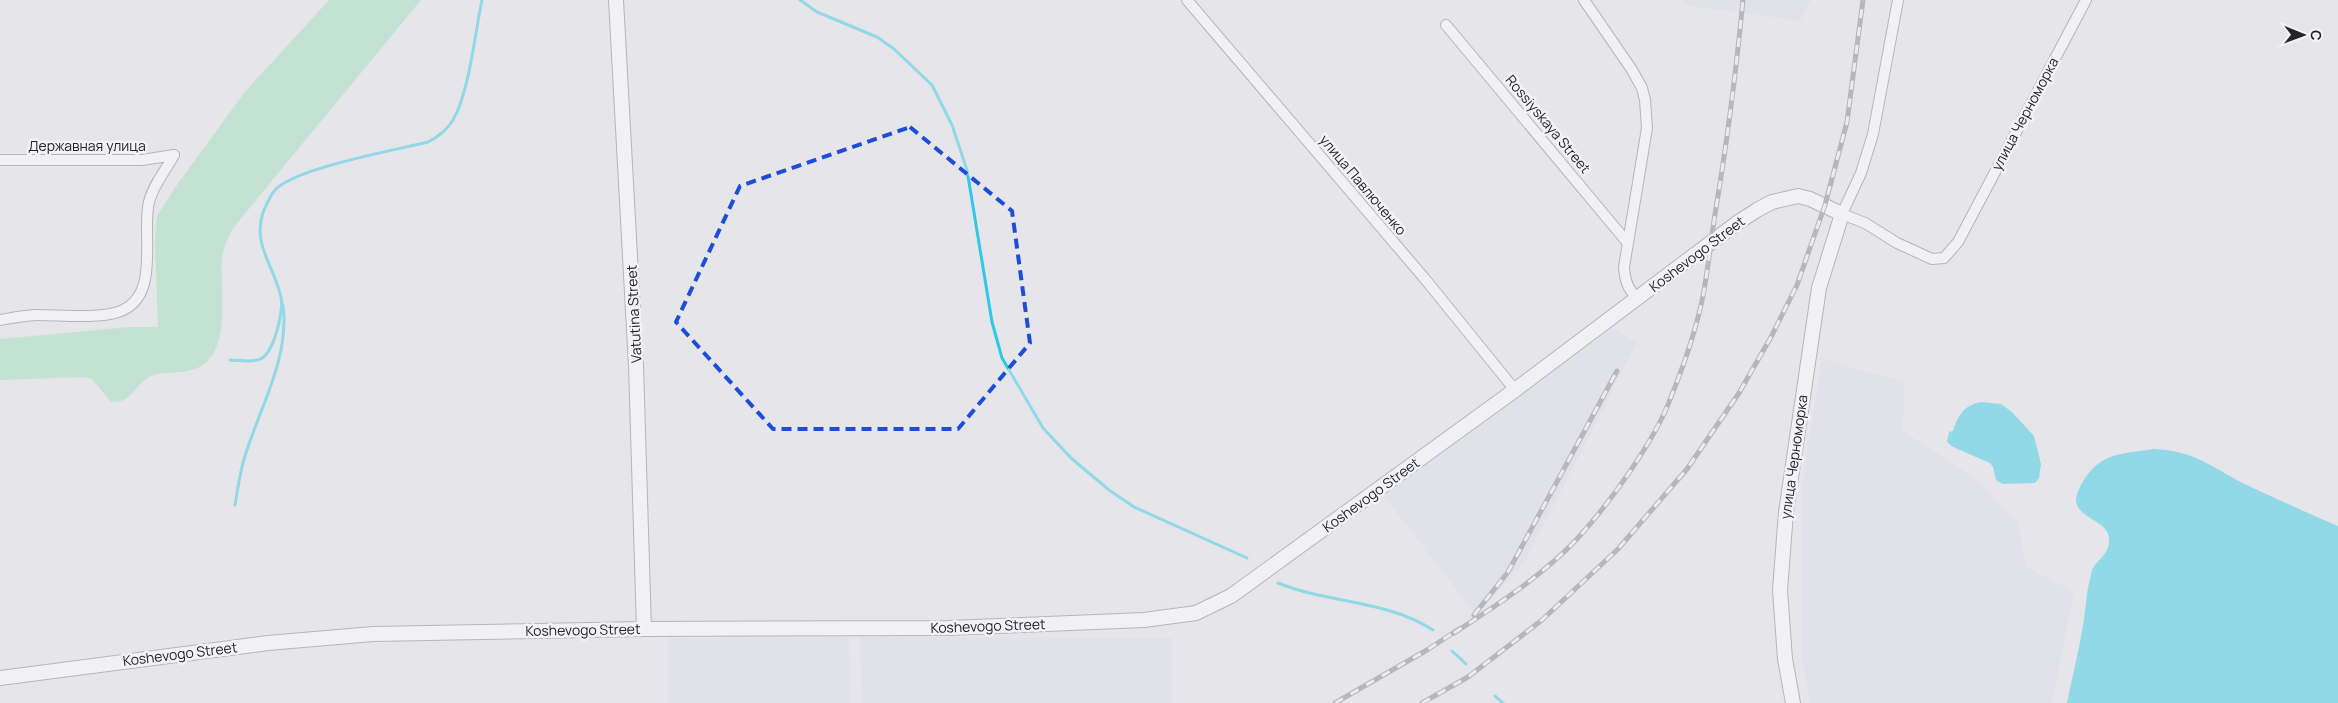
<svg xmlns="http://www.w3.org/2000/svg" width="2338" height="703" viewBox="0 0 2338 703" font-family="Manrope,sans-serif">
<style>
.built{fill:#dbdce9}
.green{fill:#9cddb6}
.water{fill:#2ec9e6}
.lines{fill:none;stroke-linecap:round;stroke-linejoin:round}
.stream{stroke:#2ec9e6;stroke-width:3}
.street-casing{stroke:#7b7b80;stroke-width:12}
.secondary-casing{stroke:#7b7b80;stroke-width:16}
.street{stroke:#fff;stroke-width:10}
.secondary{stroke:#fff;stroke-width:14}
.rail-casing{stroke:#7e7e81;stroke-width:5}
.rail{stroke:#f2f2f8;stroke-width:3;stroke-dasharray:9;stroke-linecap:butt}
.marked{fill:none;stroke:#1d4ed8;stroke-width:4;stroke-dasharray:10 6;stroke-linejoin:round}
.labels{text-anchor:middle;stroke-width:5;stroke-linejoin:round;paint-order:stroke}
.street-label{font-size:14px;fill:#242526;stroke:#f2f2f8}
</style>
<rect width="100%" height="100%" fill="#e5e5ea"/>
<g class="built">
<path d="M1683 0H1811L1800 21 1682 5Z"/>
<path d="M1612 328 1637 342 1526 560 1476 615 1384 496Z"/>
<path d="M1822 359 1904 382 1903 431 1977 480 2017 522 2027 567 2074 592 2052 703H1811L1801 656V490Z"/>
<path d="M849 637 850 703H668V638Z"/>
<path d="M860 637 1172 638V703H862Z"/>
</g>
<path class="green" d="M329 0H421L233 228C228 238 224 246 222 257 219 289 234 354 195 369 181 374 167 371 154 375 135 381 134 404 111 402L92 379 84 377 0 380V339L130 327H158L155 243 157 216 174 189 244 93Z"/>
<g class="water">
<path d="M1981 402 2001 404 2012 412 2034 436 2041 464 2039 478 2035 483 2003 484 1996 480 1993 467 1990 463 1953 447 1947 442 1949 432 1953 431C1959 414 1963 406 1981 402Z"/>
<path d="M2153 449C2197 450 2216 471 2253 488 2281 501 2310 514 2338 526V703H2067C2072 677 2079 651 2083 625 2086 609 2086 594 2090 579 2091 576 2091 571 2093 568 2098 559 2107 556 2109 543 2112 522 2084 521 2077 505 2074 498 2079 489 2082 483 2101 451 2121 455 2153 449Z"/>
</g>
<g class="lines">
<g class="stream">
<path d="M800 0 817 12 877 37 894 49 932 85 952 125 967 170 992 322 1002 358 1043 428 1071 458 1109 490 1134 507 1247 558"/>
<path d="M230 360C239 360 253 363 260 359 274 354 284 310 281 297 274 265 251 244 264 210 267 203 271 195 275 190 295 168 396 150 428 142 438 137 447 130 453 120 469 93 475 33 482 0"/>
<path d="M235 505C238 488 240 471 245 456 260 407 290 357 283 305"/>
<path d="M1278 583C1330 604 1384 599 1433 630"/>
<path d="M1452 651 1466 664"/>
<path d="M1495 696 1503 703"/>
</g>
<defs>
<g id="street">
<path d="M1187 0 1425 279 1515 390"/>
<path d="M1584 0 1632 70 1642 88 1645 100 1647 128 1624 267C1625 282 1628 289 1638 299"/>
<path d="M1898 0 1873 134 1861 173 1842 214 1865 223 1897 243 1932 259 1944 258 1958 242 2086 0"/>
<path d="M1446 25 1627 242"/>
<path d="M0 160H142L174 155"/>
<path d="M0 320C12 318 25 315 38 315 61 315 96 319 118 312 162 298 141 234 149 202 153 185 166 170 174 155"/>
</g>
<g id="secondary">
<path d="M616 0 636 366 644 629"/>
<path d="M0 678 268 643 373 634 644 629 948 628 1144 620 1196 613 1231 596 1515 390 1737 223 1757 210 1772 202 1798 196 1810 199 1842 214 1819 288 1786 512 1780 590 1785 659 1793 703"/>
</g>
</defs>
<use href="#street" class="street-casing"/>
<use href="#secondary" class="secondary-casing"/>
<use href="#street" class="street"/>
<use href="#secondary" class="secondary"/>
<defs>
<g id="rail">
<path d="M1474 615 1508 572 1617 371"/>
<path d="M1454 633C1497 605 1542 576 1577 539 1609 504 1655 441 1671 397 1684 365 1696 330 1703 296 1708 269 1711 241 1715 214 1727 143 1736 72 1743 0"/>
<path d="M1335 703 1427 650 1459 629"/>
<path d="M1422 703 1468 677 1542 620 1618 549 1687 469 1739 393 1771 337 1797 285 1825 205 1847 122 1863 0"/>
</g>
</defs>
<use href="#rail" class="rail-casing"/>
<use href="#rail" class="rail"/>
</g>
<path d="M0 0H2338V703H0ZM910 127 1012 211 1030 343 958 429H773L676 322 740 186Z" fill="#e5e5ea" fill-opacity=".55" fill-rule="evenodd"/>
<path class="marked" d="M910 127 1012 211 1030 343 958 429H773L676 322 740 186Z"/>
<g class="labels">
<g class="street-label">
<text transform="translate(2025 114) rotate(-62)" y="5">улица Черноморка</text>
<text transform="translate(1548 124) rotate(50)" y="5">Rossiyskaya Street</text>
<text x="87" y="151">Державная улица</text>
<text transform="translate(1363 185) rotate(50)" y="5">улица Павлюченко</text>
<text transform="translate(1697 254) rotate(-37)" y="5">Koshevogo Street</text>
<text transform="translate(634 314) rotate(-93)" y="5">Vatutina Street</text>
<text transform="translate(1794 457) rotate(-82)" y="5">улица Черноморка</text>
<text transform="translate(1371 495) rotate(-36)" y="5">Koshevogo Street</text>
<text transform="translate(988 626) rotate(-2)" y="5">Koshevogo Street</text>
<text transform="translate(583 630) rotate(-1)" y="5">Koshevogo Street</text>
<text transform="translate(180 654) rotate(-7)" y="5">Koshevogo Street</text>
</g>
</g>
<g transform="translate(2303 35) rotate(91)" stroke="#f2f2f8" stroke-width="4" paint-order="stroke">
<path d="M0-4L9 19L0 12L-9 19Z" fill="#242526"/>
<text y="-8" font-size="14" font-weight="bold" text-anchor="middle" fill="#242526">С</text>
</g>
</svg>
